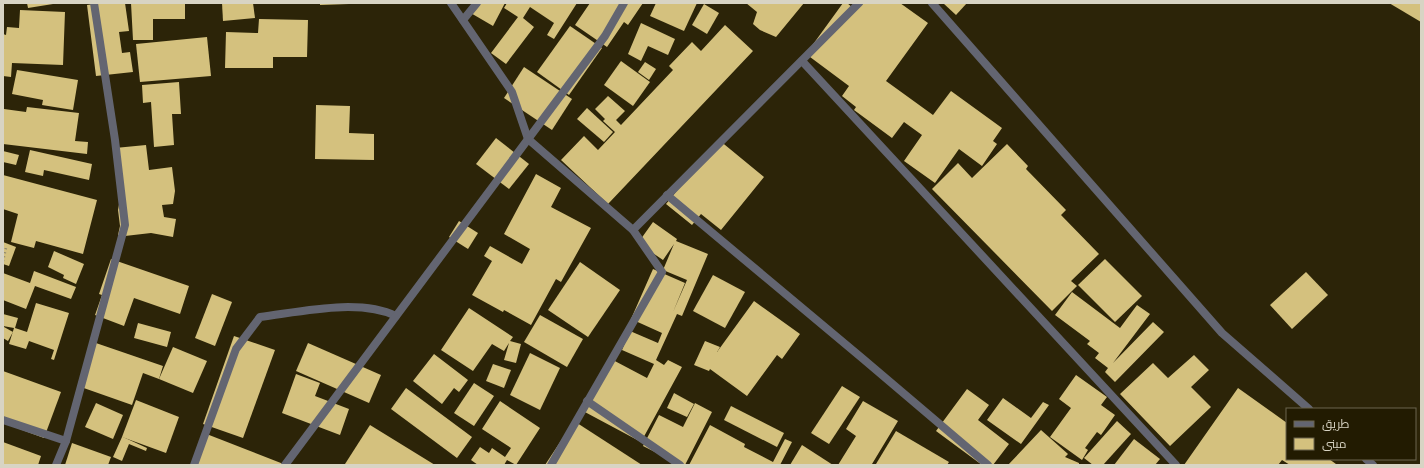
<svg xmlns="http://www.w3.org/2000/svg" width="1424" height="468" viewBox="0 0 1424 468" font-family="'Crimson Pro',Cairo,serif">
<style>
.building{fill:#d4c17e}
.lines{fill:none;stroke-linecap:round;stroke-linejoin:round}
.path{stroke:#87816b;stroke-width:2.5;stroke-dasharray:1 3;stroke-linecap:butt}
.street{stroke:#636571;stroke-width:8}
</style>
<rect width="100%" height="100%" fill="#2c2408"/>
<g class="building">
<path d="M27 3H53V4L28 8Z"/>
<path d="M101 3H125L129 31 119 32 122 53 130 52 133 72 96 76 87 5Z"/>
<path d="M131 3H185V19H153V40H133Z"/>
<path d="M222 3H253L255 18 223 21Z"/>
<path d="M320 3H349V4L320 5Z"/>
<path d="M474 3H505L493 26 469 12Z"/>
<path d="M507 3H577L554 39 547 35 554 23 530 7 523 18 534 27 506 64 491 53 518 17 504 8Z"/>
<path d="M590 3H643L628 25 624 22 607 47 575 25Z"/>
<path d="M656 3H697L684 31 650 16Z"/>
<path d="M746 3H804L776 37 760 30 753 24 757 12Z"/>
<path d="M843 3H847L853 8 857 3H900L928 23 886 81 933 115 951 91 1002 128 993 141 997 144 982 166 959 149 935 183 904 161 922 135 904 122 892 138 854 110 856 107 842 96 849 86 806 54Z"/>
<path d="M943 3H967L956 15Z"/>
<path d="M1389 3H1421V22Z"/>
<path d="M704 4 719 13 707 34 692 25Z"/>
<path d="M20 10 65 12 63 65 12 63 11 77 3 76V34L6 35 7 27 19 28Z"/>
<path d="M259 19 308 20 307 57H273V68H225L226 32 258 33Z"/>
<path d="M641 23 675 39 668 55 648 46 641 61 628 54Z"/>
<path d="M725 25 753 51 608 204 561 160 584 136 598 150 615 132 603 121 605 119 595 109 608 96 625 111 616 120 621 125 673 70 669 66 692 42 701 51Z"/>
<path d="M570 26 602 48 569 95 537 72Z"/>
<path d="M207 37 211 76 140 82 136 44Z"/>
<path d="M621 61 650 82 633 106 604 85Z"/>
<path d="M645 62 656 69 649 80 638 72Z"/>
<path d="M524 67 572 99 552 130 504 98Z"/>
<path d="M17 70 78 80 73 110 42 105 43 100 12 94Z"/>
<path d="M179 82 181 114H172L174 145 154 147 151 102 143 103 142 85Z"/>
<path d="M316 105 350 106 349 133 374 134V160L315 159Z"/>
<path d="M27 107 79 113 75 141 88 142 87 154 3 144 4 109 26 112Z"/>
<path d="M587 108 613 132 604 142 577 119Z"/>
<path d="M496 138 529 164 509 189 476 164Z"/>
<path d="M719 140 764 177 721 230 701 214 692 225 666 204Z"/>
<path d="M1007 144 1028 166 1026 169 1066 210 1061 215 1099 254 1071 281 1077 286 1052 311 932 189 958 163 972 178Z"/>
<path d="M146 145 149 170 172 167 175 191 173 204 162 205 164 217 176 219 173 237 151 233 125 236 118 235 120 226 118 210 121 194 115 148Z"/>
<path d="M30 150 92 164 89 180 44 170 43 176 25 172Z"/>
<path d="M3 151 19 155 16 165 3 162Z"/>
<path d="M536 174 561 188 551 207 591 228 561 282 556 279 531 325 504 310 503 312 472 295 492 261 484 256 490 246 522 264 530 249 504 234Z"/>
<path d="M3 175 97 200 83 254 36 241 34 248 11 242 18 214 3 209Z"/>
<path d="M459 221 478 233 468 249 449 237Z"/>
<path d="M653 222 677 239 676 241 708 254 682 316 677 314 656 360 664 365 668 360 682 367 641 442 583 411 611 359 647 378 654 364 622 350 630 331 658 343 662 333 631 319 653 269 685 283 673 312 687 280 663 270 674 244 663 260 638 243Z"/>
<path d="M3 242 16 247 9 266 3 264Z"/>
<path d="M54 251 84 264 76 284 63 278 64 275 48 267Z"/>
<path d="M111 259 189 286 180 314 134 298 124 326 95 315 102 295 99 294Z"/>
<path d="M1105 259 1142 296 1115 322 1078 285Z"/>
<path d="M580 262 620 290 588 337 548 310Z"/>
<path d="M34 271 76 287 71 299 35 286 26 309 3 300V273L30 283Z"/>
<path d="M1306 272 1328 295 1292 329 1270 305Z"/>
<path d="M713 275 745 292 725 328 693 311Z"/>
<path d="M1072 292 1120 328 1137 305 1150 314 1113 363 1153 322 1164 332 1115 382 1105 372 1108 368 1095 358 1099 353 1087 344 1090 341 1055 315Z"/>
<path d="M212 294 232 302 215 346 195 338Z"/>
<path d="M754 301 800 334 782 359 777 355 747 396 710 369 709 371 694 365 705 341 720 347 717 352Z"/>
<path d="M36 303 69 313 54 360 51 359 54 350 29 341 26 349 9 344 14 328 3 326V314L18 318 15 328 27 332Z"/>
<path d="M469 308 513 337 510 341 521 344 516 363 504 360 509 343 504 351 492 344 473 371 441 350Z"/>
<path d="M540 315 583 339 567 367 524 342Z"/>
<path d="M138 323 171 332 167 347 134 338Z"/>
<path d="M4 327 13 332 8 341 3 338V330Z"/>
<path d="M234 336 275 350 243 438 203 424Z"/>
<path d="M93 342 163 366 159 379 143 373 132 405 78 386Z"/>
<path d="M308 343 381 375 369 403 296 371Z"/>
<path d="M173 347 207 361 193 393 159 379Z"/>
<path d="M530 353 560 368 540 410 510 395Z"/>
<path d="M434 354 468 380 459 392 454 388 442 404 413 381Z"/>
<path d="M1194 355 1209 370 1191 387 1211 407 1170 446 1120 394 1153 363 1168 378Z"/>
<path d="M493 364 511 370 504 388 486 381Z"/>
<path d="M3 371 61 392 44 438 3 423Z"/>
<path d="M296 374 320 383 315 396 349 409 340 435 282 413Z"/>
<path d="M1076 375 1107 397 1101 405 1115 415 1101 435 1097 432 1085 448 1088 450 1082 460 1050 437 1071 408 1059 399Z"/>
<path d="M474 383 494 396 474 426 454 413Z"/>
<path d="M842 386 860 397 829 444 811 433Z"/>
<path d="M406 388 472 437 457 458 391 409Z"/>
<path d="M1238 388 1287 423V459H1329L1336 464 1334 465H1290L1282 460 1278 465H1184Z"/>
<path d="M967 389 989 405 978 420 1009 444 993 465H982L936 431Z"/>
<path d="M674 393 694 404 687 417 667 408Z"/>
<path d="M1003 398 1031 418 1043 402 1049 405 1021 444 987 420Z"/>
<path d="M136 400 179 417 166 453 122 437Z"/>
<path d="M500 401 540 428 516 465 507 460 504 465H478L471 460 480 447 489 453 492 448 505 457 511 448 482 429Z"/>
<path d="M863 401 898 421 872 464 874 465H838L856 436 846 429Z"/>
<path d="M96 403 123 415 113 439 85 427Z"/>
<path d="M695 403 712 412 685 465H681L643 446 659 415 683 427Z"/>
<path d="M731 406 784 433 777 447 724 420Z"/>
<path d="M574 421 642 465H545Z"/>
<path d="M1117 421 1131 434 1103 465H1093L1084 458Z"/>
<path d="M370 425 435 465 345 464Z"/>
<path d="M710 425 745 444 744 447 773 462 785 439 792 442 780 465H689Z"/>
<path d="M1041 430 1068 454 1065 457 1079 463V465H1008Z"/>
<path d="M896 431 949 462 947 465H878L876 464Z"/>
<path d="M204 433 286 465H191Z"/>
<path d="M122 437H123L147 448 146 451 129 444 122 461 113 457Z"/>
<path d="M1134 439 1160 459 1155 465H1114Z"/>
<path d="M3 442 41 456 38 465H3Z"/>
<path d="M72 443 111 457 108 465H65Z"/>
<path d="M802 445 833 465H790Z"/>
</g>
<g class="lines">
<path class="path" d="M3 261 6 248"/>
<g class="street">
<path d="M451 3 512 92 528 139 633 230 662 272 551 465"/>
<path d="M932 3 1222 333 1309 409"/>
<path d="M463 20 477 3"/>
<path d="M802 61 1176 465"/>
<path d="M667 195 862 358 988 465"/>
<path d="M633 230 859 3"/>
<path d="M587 401 680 465"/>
<path d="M3 420 66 441"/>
<path d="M1366 459 1373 465"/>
<path d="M56 465 66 441 125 225 115 140 94 3"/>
<path d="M194 465 236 349 260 317C300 312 359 298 396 316"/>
<path d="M285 465 605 36 624 3"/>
</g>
</g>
<rect width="1424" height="468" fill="none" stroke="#d8d4c4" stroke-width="8"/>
<rect x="1286" y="408" width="130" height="52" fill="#221b01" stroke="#6b654f"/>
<rect x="1294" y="421" width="20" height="6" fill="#636571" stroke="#6b654f"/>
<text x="1322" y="428" font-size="12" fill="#d8d4c4">طريق</text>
<rect x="1294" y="438" width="20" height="12" fill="#d4c17e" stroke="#6b654f"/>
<text x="1322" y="448" font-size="12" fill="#d8d4c4">مبنى</text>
</svg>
